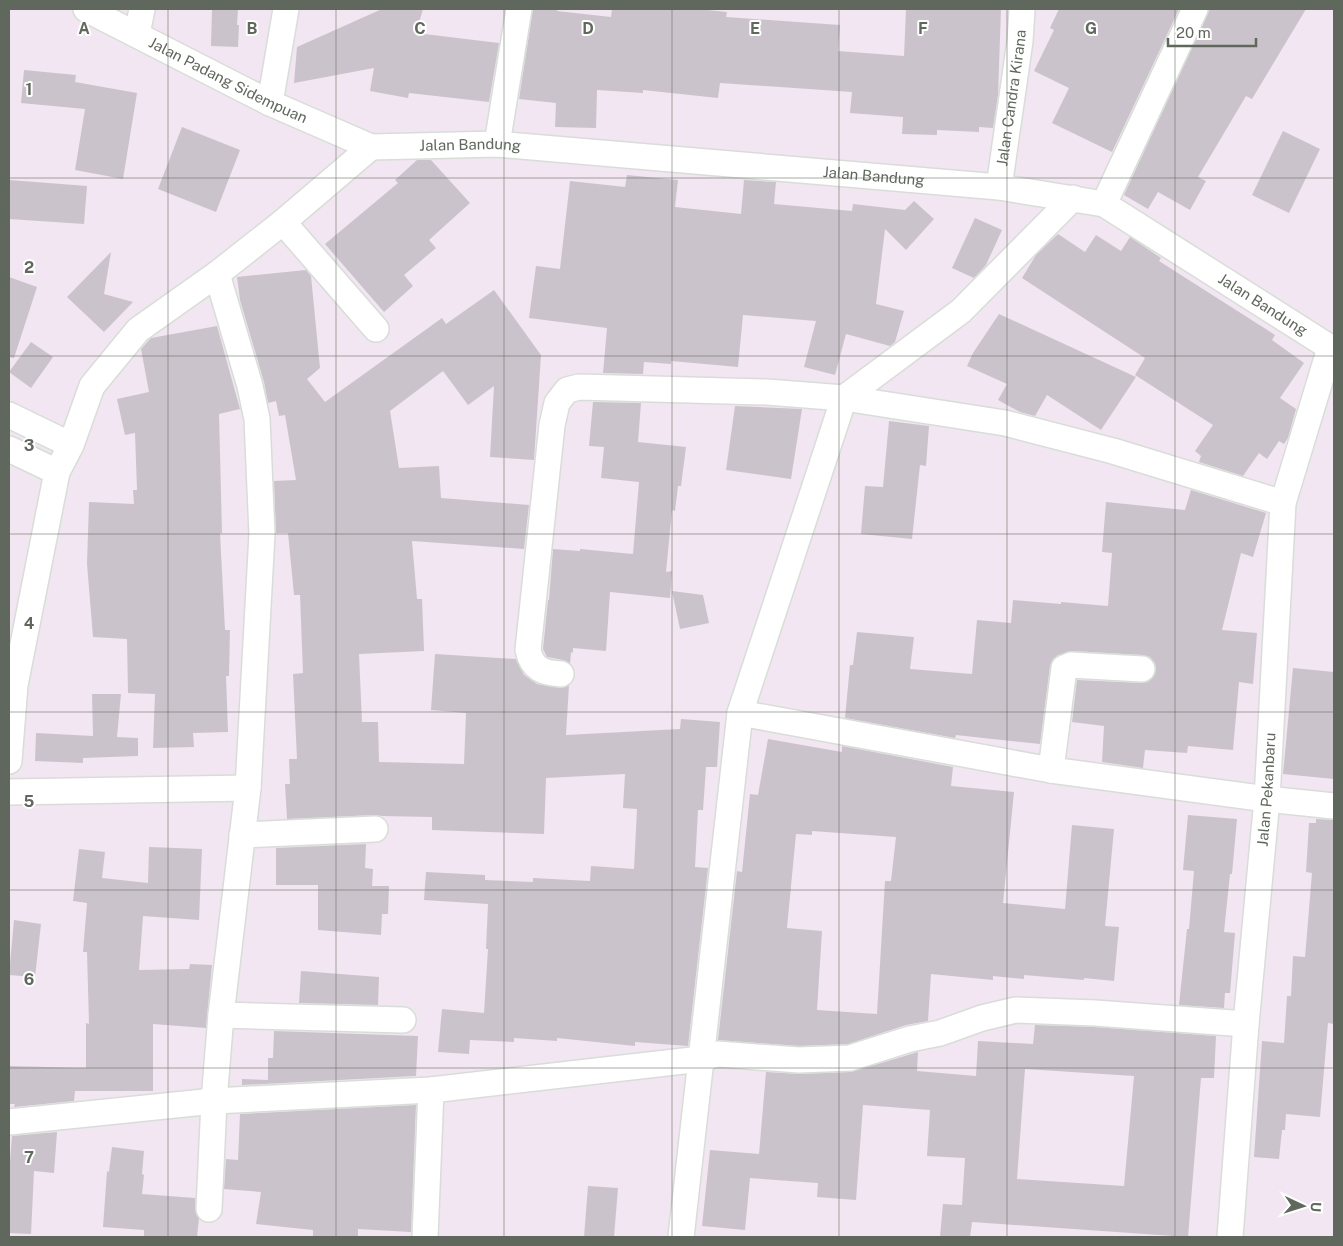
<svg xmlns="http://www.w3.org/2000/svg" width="1343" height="1246" viewBox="0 0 1343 1246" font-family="'Public Sans',sans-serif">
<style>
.building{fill:#cbc3cc;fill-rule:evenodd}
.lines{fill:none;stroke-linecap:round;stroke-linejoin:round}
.street-casing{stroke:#d8ded7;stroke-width:28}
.street{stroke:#fff;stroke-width:25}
.grid{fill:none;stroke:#60685d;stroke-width:1;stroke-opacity:0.55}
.labels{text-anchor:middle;stroke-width:4;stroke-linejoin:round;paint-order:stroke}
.street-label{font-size:15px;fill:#60685d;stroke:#fff}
.grid-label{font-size:16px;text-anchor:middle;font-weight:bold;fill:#60685d;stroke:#fff;stroke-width:4;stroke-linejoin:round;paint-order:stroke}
</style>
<rect width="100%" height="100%" fill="#f1e6f1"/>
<g class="building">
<path d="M212 9H238L237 25H239L238 47 211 46Z"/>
<path d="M382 9H423L416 33 499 43 489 102 409 93 408 98 370 91 374 68 294 83 297 47Z"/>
<path d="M533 9H558L557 11 611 17 612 9H698L727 12 726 17 840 25 838 51 904 56 906 9H1001L998 95 993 128 979 127V132L937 130V135L902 134 903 117 850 113 852 92 720 83 718 98 643 90V93L597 90 596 128 555 127 556 103 519 99Z"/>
<path d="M1059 9H1179L1112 152 1052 123 1069 88 1034 71 1054 30 1050 28Z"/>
<path d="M1210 9H1306L1252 99 1246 96 1198 177 1206 181 1190 210 1158 192 1148 209 1124 195Z"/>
<path d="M24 70 76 75 75 82 137 93 123 179 75 170 85 109 21 103Z"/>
<path d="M182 127 240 150 216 212 158 189Z"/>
<path d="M1283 131 1320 149 1289 213 1252 195Z"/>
<path d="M417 160H431L470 203 429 240 436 248 404 275 413 286 384 312 325 244 398 183 395 180Z"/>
<path d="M627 175 678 180 675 207 741 214 744 180 776 182 774 204 852 211 853 204 905 210 914 201 934 219 906 250 885 229 876 304 904 311 895 342 890 346 846 334 835 375 804 367 816 321 743 315 738 367 671 361V364L644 362 643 374 603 373 607 328 529 318 536 266 560 269 570 181 625 187Z"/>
<path d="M9 180 87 186 84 224 9 219Z"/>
<path d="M975 218 1002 230 986 265 974 278 952 268Z"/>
<path d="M1058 234 1085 252 1096 235 1121 251 1130 237 1161 258 1159 261 1275 335 1272 340 1304 363 1280 398 1296 409 1288 438 1284 444 1279 441 1267 459 1259 453 1243 476 1199 462 1201 456 1195 451 1213 425 1135 375 1145 358 1022 278 1036 255Z"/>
<path d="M111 252 104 294 133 302 104 332 67 297Z"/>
<path d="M306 270 311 276 320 368 307 379 325 402 442 318 446 324 494 290 541 355 534 460 490 457 494 386 468 405 443 371 390 411 399 468 439 466 441 498 529 505 524 549 412 541 417 599H422L424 651 359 654 362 722H378L379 762 464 764 466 713 431 710 435 654 516 659 524 675 537 684 560 688 569 685 566 735 680 729 681 719 720 722 717 767H706L703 810H698L695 867 708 868 688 1046 635 1042V1046L557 1038V1041L514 1038V1042L470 1040 469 1054 438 1052 442 1009 484 1013 488 949H486L488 904 424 900 426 872 485 875V880L533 882V878L590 881 591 866 634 869 637 809 623 808 625 774 546 778 544 834 432 830V817L382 816 374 815 287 819 285 784H290L289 759H297L293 674 303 673 300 595H294L288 533H276L274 481 296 480 285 415 279 416 276 401 268 403 264 382 240 300 237 277Z"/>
<path d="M9 277 37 287 14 358 9 357Z"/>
<path d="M999 314 1136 377 1101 430 1047 395 1035 416 1020 412 998 400 1007 384 967 366 973 353Z"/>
<path d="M217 326 240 409 219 414 222 533H220L225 630H230L229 676H226L228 732 193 733 194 747 153 748 155 694 128 693 127 639 93 637 87 564 89 502 134 504 133 490H137L135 433 125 435 117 399 149 392 141 349 151 338Z"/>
<path d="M31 342 53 357 31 388 9 372Z"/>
<path d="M593 402 641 403 638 442 686 447 681 486H678L675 511 672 510 666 572 672 571 670 598 610 592 606 651 573 648V653L571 652 570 664 563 660 547 657 543 649 548 600H549L553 549 580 551V549L633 554 639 482 601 478 604 447 589 446Z"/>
<path d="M735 406 802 409 791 479 726 470Z"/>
<path d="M889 421 929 426 926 466 920 465 912 539 861 534 865 486 883 487Z"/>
<path d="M1191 490 1266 513 1253 557 1241 553 1222 630 1257 633 1253 684 1239 682 1233 750 1188 746 1187 753 1145 750 1143 768 1102 762 1104 726 1072 722 1077 680 1141 683 1148 682 1154 676 1156 669 1155 663 1150 657 1143 655 1072 651 1058 655 1053 659 1050 666 1040 744 956 735 955 738 845 718 850 665H853L857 632 914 637 910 669 972 674 977 620 1011 623 1013 600 1061 604V602L1108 606 1112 553 1102 552 1106 502 1185 510Z"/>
<path d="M672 591 703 595 709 623 680 629Z"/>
<path d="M1293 668 1334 672V779L1283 774Z"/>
<path d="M92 694H121L117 737 138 738V756L83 758V763L35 761 36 733 93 736Z"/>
<path d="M768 739 842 752V746L953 767 951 786 1014 792 1003 903 1065 909 1072 825 1114 829 1105 926 1119 927 1114 981 1084 978V980L1024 975V979L993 976V980L931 974 928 1021 906 1025 848 1044 799 1046 718 1040 737 871 742 872 750 794 758 795ZM812 831 896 837 891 881H885L877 1014 817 1010 822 931 787 928 796 834 812 835Z"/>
<path d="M1188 815 1237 819 1232 874H1230L1224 932 1235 933 1230 993H1225L1224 1008 1179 1005 1187 929H1189L1194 871 1183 870Z"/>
<path d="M1316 819 1334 820V1024L1328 1023 1320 1117 1286 1114 1285 1130H1282L1279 1159 1254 1157 1262 1041 1284 1043 1287 996H1291L1293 956 1305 957 1312 873 1306 872 1309 823H1316Z"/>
<path d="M366 844 365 868 373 869 372 886H389L388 914H382L381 935 318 930V885H276V848Z"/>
<path d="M149 847 202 849 199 920 143 916 139 970 189 969 190 964 212 965 206 1028 153 1024V1091H75L74 1101 14 1107 15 1104H9V1066L86 1068V1023L89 1024 87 952H83L87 903 73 901 79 849 105 852 102 878 148 883Z"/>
<path d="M14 920 41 924 35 977 9 975Z"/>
<path d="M301 971 379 977 378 1005 299 1003Z"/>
<path d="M1035 1025 1094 1027 1216 1036 1214 1078H1201L1188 1237 972 1222 970 1237H940L943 1204 962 1205 965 1158 927 1156 930 1110 863 1105 856 1200 817 1197 818 1183 750 1178 745 1230 702 1226 710 1150 759 1154 766 1072 799 1074 851 1072 918 1052 917 1071 976 1076 978 1041 1033 1044ZM1025 1069 1134 1076 1124 1186 1017 1179Z"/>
<path d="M274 1031 418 1036 416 1076 242 1085V1079L268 1080V1058H273Z"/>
<path d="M416 1105 411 1232 358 1229V1237H313V1230L256 1224 261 1192 224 1189 226 1159 238 1160 240 1114Z"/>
<path d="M57 1132 54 1173 34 1171 31 1234 9 1233V1174L12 1136Z"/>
<path d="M112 1147 144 1151 142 1174 144 1175 142 1194 195 1198V1209L199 1218 197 1237H144V1230L103 1227 107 1171 109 1172Z"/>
<path d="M588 1186 618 1188 614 1237H584Z"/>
</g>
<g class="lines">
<defs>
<g id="street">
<path id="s1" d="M86 9 270 103 371 147 497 144 999 187 1104 204 1334 350"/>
<path d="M137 34 142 9"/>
<path d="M270 103 286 9"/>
<path d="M497 144 519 9"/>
<path id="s2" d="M999 187 1020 41 1022 9"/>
<path d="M1104 204 1195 9"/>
<path d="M283 222 376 329"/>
<path d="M9 415 71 445"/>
<path d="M9 449 57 472"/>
<path d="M561 674C543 673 532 669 528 650L552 425 557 403 567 390 579 387 767 392 844 398 1005 423 1113 451 1283 503"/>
<path d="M740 713 1051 770 1267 799 1334 806"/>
<path d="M9 761 15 685 57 472 71 445 92 386 138 330 217 274 283 222 371 147"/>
<path d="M1051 770 1064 668 1071 665 1142 669"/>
<path d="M9 792 248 788"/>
<path d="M242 835 375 829"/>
<path d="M221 1015 403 1020"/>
<path d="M9 1122 214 1101 431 1090 701 1059 717 1054 799 1060 850 1058 910 1039 940 1033 982 1018 1016 1010 1095 1013 1246 1024"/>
<path d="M209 1209 214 1101 221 1015 248 788 262 534 257 419 250 386 217 274"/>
<path d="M425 1237 431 1090"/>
<path d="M681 1237 740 713 844 398 961 311 1073 198"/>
<path id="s3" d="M1230 1237 1246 1024 1267 799 1283 503 1330 348"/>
</g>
</defs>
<use href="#street" class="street-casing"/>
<use href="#street" class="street"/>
</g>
<path class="grid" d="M168 9V1237M336 9V1237M504 9V1237M672 9V1237M839 9V1237M1007 9V1237M1175 9V1237M9 178H1334M9 356H1334M9 534H1334M9 712H1334M9 890H1334M9 1068H1334"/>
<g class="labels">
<g class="street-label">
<text dy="5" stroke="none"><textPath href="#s1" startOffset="159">Jalan Padang Sidempuan</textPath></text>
<text dy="5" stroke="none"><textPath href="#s2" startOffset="90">Jalan Candra Kirana</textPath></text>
<text dy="5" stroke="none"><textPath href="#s1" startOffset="416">Jalan Bandung</textPath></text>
<text dy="5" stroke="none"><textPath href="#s1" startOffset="821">Jalan Bandung</textPath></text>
<text dy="5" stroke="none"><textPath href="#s1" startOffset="1241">Jalan Bandung</textPath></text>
<text dy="5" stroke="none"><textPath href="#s3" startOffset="449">Jalan Pekanbaru</textPath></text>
</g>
</g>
<g class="grid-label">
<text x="84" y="34">A</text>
<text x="252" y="34">B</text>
<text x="420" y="34">C</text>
<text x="588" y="34">D</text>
<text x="755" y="34">E</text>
<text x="923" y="34">F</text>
<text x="1091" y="34">G</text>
<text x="29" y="95">1</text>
<text x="29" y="273">2</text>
<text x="29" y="451">3</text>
<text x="29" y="629">4</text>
<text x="29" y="807">5</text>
<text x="29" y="985">6</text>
<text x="29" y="1163">7</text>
</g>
<rect width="1343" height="1246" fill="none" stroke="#60685d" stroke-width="20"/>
<g transform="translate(1303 1206) rotate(94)" stroke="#ffffff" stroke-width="4" paint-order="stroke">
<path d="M0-4L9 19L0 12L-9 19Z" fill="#60685d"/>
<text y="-8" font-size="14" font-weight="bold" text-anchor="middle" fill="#60685d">U</text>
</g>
<path d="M1168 38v8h88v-8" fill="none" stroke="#60685d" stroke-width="2.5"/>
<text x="1176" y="38" font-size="15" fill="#60685d" stroke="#ffffff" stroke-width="4" paint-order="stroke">20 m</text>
</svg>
